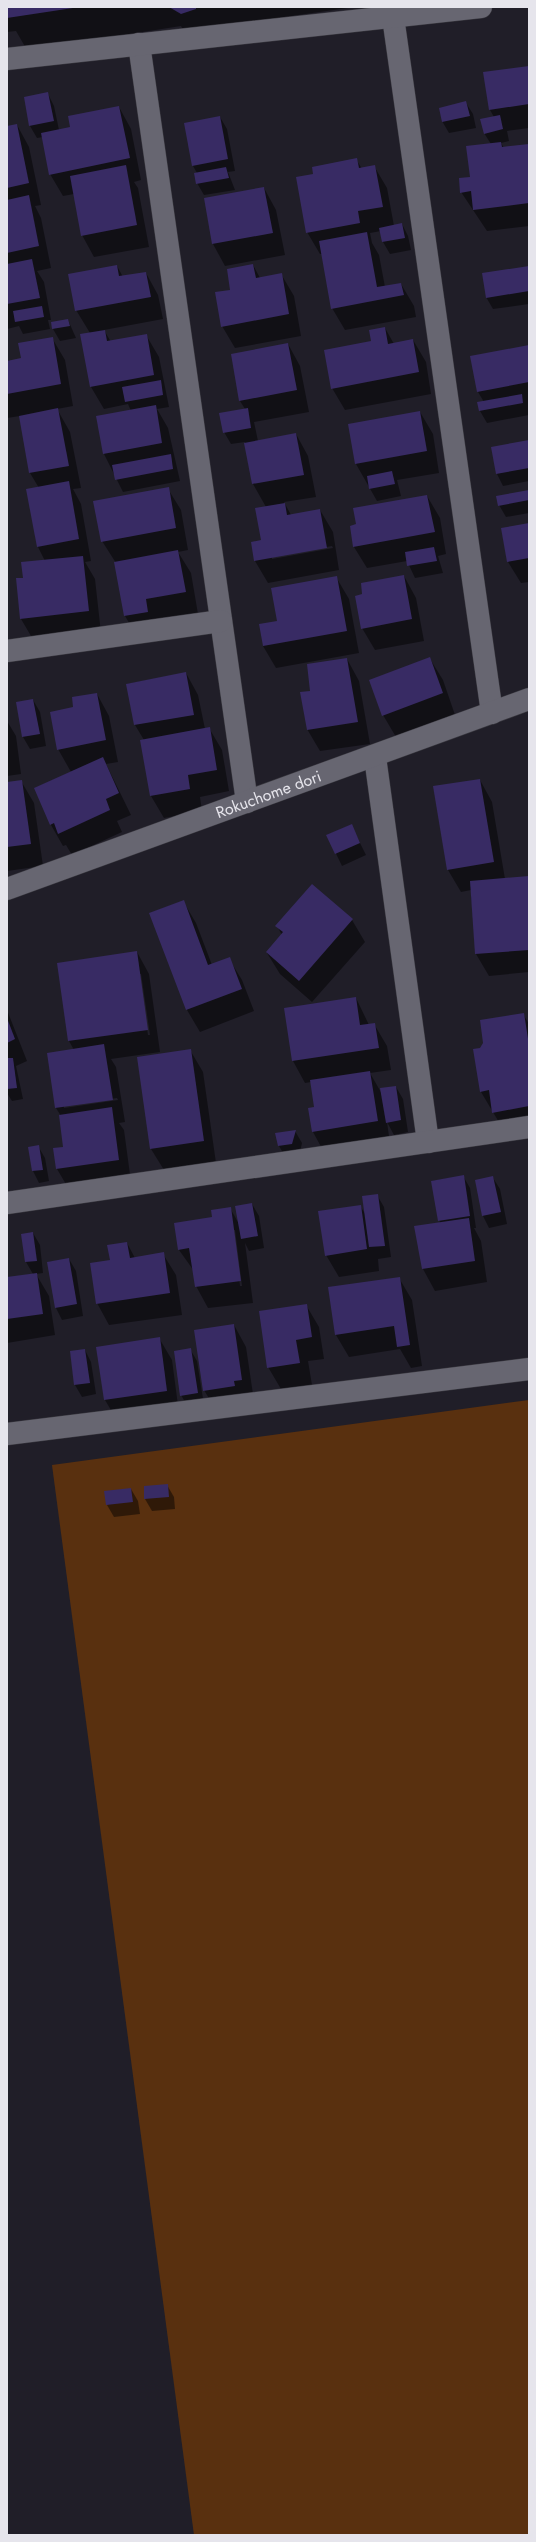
<svg xmlns="http://www.w3.org/2000/svg" width="536" height="2542" viewBox="0 0 536 2542" font-family="Jost,sans-serif">
<style>
.green{fill:#59300f}
.shadow{fill:#0007;fill-rule:evenodd}
.building{fill:#382b64}
.lines{fill:none;stroke-linecap:round;stroke-linejoin:round}
.minor-casing{stroke:#3a3940;stroke-width:23}
.tertiary-casing{stroke:#3a3940;stroke-width:23}
.minor{stroke:#676671;stroke-width:22}
.tertiary{stroke:#676671;stroke-width:22}
.labels{text-anchor:middle;stroke-width:3;stroke-linejoin:round;paint-order:stroke}
.street-label{font-size:16px;fill:#e6e5ec;stroke:#201e28}
</style>
<rect width="100%" height="100%" fill="#201e28"/>
<path class="green" d="M529 1400V2535H194L52 1465Z"/>
<g class="shadow">
<path d="M7 7H348V8L214 27 189 40 181 26 27 50 16 31 7 32Z"/>
<path d="M529 67V128L507 131 509 141 501 143 504 148 529 145V226L487 231 461 192 491 144 484 133 494 117 490 110 485 73Z"/>
<path d="M48 94 54 106 59 130 71 128 119 107 131 129 141 180 134 182 138 188 149 247 94 257 82 235 74 194 63 196 50 174 43 137 37 138 30 126 25 98Z"/>
<path d="M466 103 473 114 476 128 449 133 442 121Z"/>
<path d="M220 117 227 129 235 171 228 172 235 190 204 195 197 183V173L193 166Z"/>
<path d="M17 125 29 147 41 205 35 206 41 218 51 268 37 271 44 282 51 320H48L50 329 23 334 19 326 7 329V127Z"/>
<path d="M356 159 362 169 374 166 387 188 394 226 402 224 408 236 411 250 390 254 383 242 381 231 370 233 372 243 379 255 385 287 401 284 414 306 416 317 345 330 332 308 322 254H320L307 232 314 175Z"/>
<path d="M264 188 276 210 285 255 225 266 213 244 205 199Z"/>
<path d="M253 265 260 278 281 274 294 296 301 336 235 348 222 326 232 290Z"/>
<path d="M117 266 123 277 146 273 158 295 163 319 104 330 111 342 146 335 159 357 169 407 157 409 168 428 180 481 123 492 104 454 131 411 128 404 104 409 91 387 82 335 90 333 76 310Z"/>
<path d="M529 267V304L493 309 486 297Z"/>
<path d="M68 320 76 338 60 341 53 329Z"/>
<path d="M385 328 394 344 413 340 426 362 431 394 345 410 332 388Z"/>
<path d="M52 338 65 360 73 406 57 409 70 432 81 488 73 489 81 504 91 561 85 562 95 579 101 633 34 641 21 619 17 579 24 578 45 561 38 547 27 490 39 488 30 473 20 416 7 418V362L22 359Z"/>
<path d="M288 344 300 366 309 412 254 422 258 441 296 434 308 456 316 497 284 502 291 515 320 510 333 532 339 570 268 583 255 561 262 541 266 507 253 484 245 442 231 444 224 432 245 409 240 401ZM332 546 333 548 272 559V557Z"/>
<path d="M529 346V415L487 423 480 411 478 403 484 402 478 392Z"/>
<path d="M420 412 433 434 439 473 397 480 401 496 377 501 356 464Z"/>
<path d="M529 441V481L503 486 497 474Z"/>
<path d="M168 489 181 510 188 550 178 552 191 573 198 614 138 638 125 616 116 563 102 541Z"/>
<path d="M529 491V513L506 517 499 505Z"/>
<path d="M427 496 440 518 446 554 438 556 443 573 415 578 407 561 367 568 354 547 357 525Z"/>
<path d="M529 524V582L521 583 508 562Z"/>
<path d="M404 576 416 598 424 641 375 650 362 628 364 595Z"/>
<path d="M336 577 349 599 359 653 276 668 263 646 278 622Z"/>
<path d="M347 659 359 681 370 744 320 751 307 729Z"/>
<path d="M430 659 443 680 455 715 396 737 383 715Z"/>
<path d="M186 673 198 695 205 729 209 728 222 750 229 791 200 797 202 811 164 818 151 796 141 741 144 740 135 725 127 684Z"/>
<path d="M97 694 109 716 118 762 106 764 131 815 117 821 122 832 72 855 66 845 63 846 51 825 35 788 71 772 58 749 75 708Z"/>
<path d="M33 700 40 712 46 746 30 749 23 737 17 703Z"/>
<path d="M7 721 16 736 21 774 7 776Z"/>
<path d="M480 780 492 802 505 879 529 877V972L489 976 476 954 471 890 461 892 448 870 434 787Z"/>
<path d="M21 781 34 803 43 866 7 871V783Z"/>
<path d="M351 825 366 855 342 866 327 835Z"/>
<path d="M183 901 196 923 212 965 229 959 242 980 254 1011 200 1032 187 1010 150 913Z"/>
<path d="M352 920 365 942 312 1002 280 974 267 953 282 935 277 926Z"/>
<path d="M137 952 149 974 160 1052 111 1059 116 1067 125 1122 119 1123 124 1130 131 1182 70 1191 57 1169 54 1149 64 1148 61 1116 56 1108 48 1054 74 1050 69 1041 58 964ZM139 974H141L150 1035H148ZM117 1098 118 1100 64 1108V1106Z"/>
<path d="M356 998 369 1025 374 1024 387 1046 391 1070 370 1073 382 1094 396 1087 403 1099 408 1132 394 1135 387 1122 390 1143 325 1154 313 1132 315 1108 311 1082 305 1083 293 1061Z"/>
<path d="M7 1010 27 1061 16 1066 23 1099 12 1101 7 1093Z"/>
<path d="M523 1014 529 1024V1130L506 1134 481 1092V1049Z"/>
<path d="M190 1050 203 1072 216 1163 164 1170 151 1149Z"/>
<path d="M295 1131 302 1143 299 1156 286 1158 279 1146 277 1134Z"/>
<path d="M38 1146 45 1158 49 1181 39 1183 33 1171Z"/>
<path d="M463 1176 470 1188 476 1228H474L481 1241 487 1282 435 1291 423 1269 415 1227 440 1223 432 1181Z"/>
<path d="M493 1178 500 1189 507 1224 489 1228 483 1216Z"/>
<path d="M377 1195 384 1207 391 1257 378 1259 379 1271 339 1277 326 1255 360 1206 366 1215Z"/>
<path d="M252 1204 259 1216 264 1248 249 1251 245 1243 253 1303 208 1308 196 1286 194 1271 179 1250 213 1218 230 1208 239 1224ZM233 1230H235L242 1286H240Z"/>
<path d="M33 1233 40 1245 43 1273 36 1274 49 1296 55 1335 7 1343V1278L33 1274 26 1262 22 1235Z"/>
<path d="M127 1243 135 1258 163 1254 176 1275 182 1315 109 1325 97 1303 111 1261Z"/>
<path d="M69 1259 76 1271 83 1316 62 1320 56 1308 48 1262Z"/>
<path d="M399 1278 412 1300 422 1366 411 1368 400 1349 349 1357 336 1335 329 1288Z"/>
<path d="M306 1305 319 1327 324 1359 308 1361 312 1385 281 1389 268 1367Z"/>
<path d="M234 1325 246 1347 254 1401 217 1412 204 1390Z"/>
<path d="M159 1338 172 1360 179 1413 118 1422 105 1400Z"/>
<path d="M190 1349 197 1361 204 1405 188 1407 181 1395Z"/>
<path d="M85 1350 91 1362 96 1394 82 1397 75 1385Z"/>
<path d="M167 1485 174 1497 175 1509 152 1511 145 1499Z"/>
<path d="M131 1489 138 1501 140 1514 114 1517 107 1505Z"/>
</g>
<g class="building">
<path d="M7 7H73V8L7 18Z"/>
<path d="M169 7H196V9L181 14Z"/>
<path d="M529 66V104L489 110 483 72Z"/>
<path d="M48 92 54 121 29 126 24 97Z"/>
<path d="M466 101 470 116 442 122 439 108Z"/>
<path d="M119 106 130 158 49 175 41 133 70 127 68 116Z"/>
<path d="M500 115 503 129 484 134 480 119Z"/>
<path d="M220 116 228 159 192 166 184 123Z"/>
<path d="M17 124 29 183 7 188V126Z"/>
<path d="M501 142 502 147 529 144V203L473 210 471 191 460 193 459 178 470 177 466 146Z"/>
<path d="M357 158 359 168 375 165 383 207 358 211 360 223 306 233 296 177 313 174 312 167Z"/>
<path d="M126 165 137 225 81 236 70 176Z"/>
<path d="M226 167 229 178 196 184 194 173Z"/>
<path d="M264 187 273 233 212 244 204 198Z"/>
<path d="M29 195 39 246 7 253V200Z"/>
<path d="M402 223 405 238 382 242 379 228Z"/>
<path d="M367 232 377 287 401 283 404 295 331 309 319 241Z"/>
<path d="M32 259 40 298 7 304V264Z"/>
<path d="M253 264 256 278 282 273 289 314 221 327 215 292 230 290 227 269Z"/>
<path d="M117 265 119 276 146 272 151 297 75 311 68 274Z"/>
<path d="M529 266V291L486 298 482 273Z"/>
<path d="M42 306 44 317 15 322 13 311Z"/>
<path d="M68 319 70 326 52 329 51 322Z"/>
<path d="M385 327 388 344 413 339 419 372 331 389 324 350 371 341 369 330Z"/>
<path d="M105 330 107 341 147 334 154 375 90 387 80 334Z"/>
<path d="M53 337 61 384 7 394V361L21 358 18 343Z"/>
<path d="M288 343 297 390 239 401 231 354Z"/>
<path d="M529 345V382L477 392 470 356Z"/>
<path d="M161 380 163 395 125 402 122 387Z"/>
<path d="M522 394 523 403 479 411 477 402Z"/>
<path d="M156 405 162 443 103 454 96 416Z"/>
<path d="M58 408 69 466 29 473 19 416Z"/>
<path d="M248 408 251 428 223 433 219 413Z"/>
<path d="M420 411 427 451 355 464 348 424Z"/>
<path d="M296 433 304 475 252 484 244 443Z"/>
<path d="M529 440V468L496 474 491 447Z"/>
<path d="M171 454 173 469 115 480 112 465Z"/>
<path d="M392 471 395 484 369 489 367 476Z"/>
<path d="M69 481 79 539 37 547 26 489Z"/>
<path d="M169 487 176 528 101 542 93 501Z"/>
<path d="M529 490V500L498 506 496 496Z"/>
<path d="M427 495 435 532 353 547 350 526 356 524 353 508Z"/>
<path d="M285 503 287 515 320 509 327 548 254 561 251 542 261 540 255 508Z"/>
<path d="M529 523V558L507 562 501 528Z"/>
<path d="M434 547 437 561 407 566 405 552Z"/>
<path d="M178 550 186 592 146 599 148 612 124 616 114 562Z"/>
<path d="M83 556 89 611 20 619 16 578H23L21 562Z"/>
<path d="M404 575 412 619 361 629 355 596 362 594 361 583Z"/>
<path d="M337 576 347 631 263 646 259 624 277 621 271 588Z"/>
<path d="M430 657 443 693 382 716 369 680Z"/>
<path d="M347 658 358 722 307 730 300 692 310 691 307 664Z"/>
<path d="M186 672 194 715 134 725 126 684Z"/>
<path d="M97 693 106 740 57 750 50 712 73 707 72 697Z"/>
<path d="M33 699 40 734 22 737 16 702Z"/>
<path d="M210 727 217 770 188 775 190 789 150 796 140 740Z"/>
<path d="M103 757 119 793 106 799 110 810 58 834 54 823 50 825 34 788Z"/>
<path d="M480 779 494 862 447 870 433 786Z"/>
<path d="M22 780 31 844 7 847V782Z"/>
<path d="M352 824 360 843 335 854 326 835Z"/>
<path d="M529 876V950L475 954 470 881Z"/>
<path d="M312 884 353 919 299 981 266 952 283 932 275 926Z"/>
<path d="M184 900 208 965 230 957 242 989 186 1010 149 913Z"/>
<path d="M137 951 148 1030 68 1041 57 963Z"/>
<path d="M356 997 360 1025 375 1023 379 1048 292 1061 284 1008Z"/>
<path d="M524 1013 529 1045V1106L492 1113 489 1090 480 1092 473 1049 480 1048 483 1043 480 1020Z"/>
<path d="M7 1018 15 1039 7 1043Z"/>
<path d="M104 1044 113 1100 55 1108 47 1053Z"/>
<path d="M191 1049 204 1141 150 1149 137 1057Z"/>
<path d="M7 1058H13L17 1088 7 1089Z"/>
<path d="M370 1071 378 1121 312 1132 308 1108 314 1107 310 1080Z"/>
<path d="M396 1086 401 1120 386 1123 380 1088Z"/>
<path d="M112 1107 119 1160 56 1169 53 1148 63 1147 59 1115Z"/>
<path d="M296 1130 292 1144 278 1146 275 1133Z"/>
<path d="M39 1145 43 1170 32 1171 28 1147Z"/>
<path d="M464 1175 470 1216 438 1221 431 1181Z"/>
<path d="M493 1176 501 1212 482 1216 475 1180Z"/>
<path d="M378 1194 385 1246 369 1247 362 1196Z"/>
<path d="M252 1203 258 1236 241 1239 235 1206Z"/>
<path d="M361 1205 367 1249 325 1256 318 1211Z"/>
<path d="M231 1207 241 1281 195 1287 189 1248 178 1250 174 1223 212 1217 211 1210Z"/>
<path d="M469 1218 475 1261 422 1269 414 1226Z"/>
<path d="M33 1232 37 1261 25 1262 21 1234Z"/>
<path d="M127 1242 130 1258 164 1252 170 1293 96 1304 90 1263 110 1260 107 1245Z"/>
<path d="M69 1258 77 1304 55 1308 47 1262Z"/>
<path d="M37 1273 43 1314 7 1319V1277Z"/>
<path d="M400 1277 410 1345 397 1347 394 1326 335 1335 328 1287Z"/>
<path d="M307 1304 312 1337 296 1340 300 1363 267 1368 259 1311Z"/>
<path d="M234 1324 242 1380 234 1381 235 1386 203 1391 194 1330Z"/>
<path d="M160 1337 167 1391 104 1400 96 1347Z"/>
<path d="M191 1348 198 1393 180 1396 174 1351Z"/>
<path d="M85 1349 90 1383 74 1385 70 1351Z"/>
<path d="M168 1484 169 1497 144 1499V1486Z"/>
<path d="M131 1488 133 1502 106 1505 104 1491Z"/>
</g>
<g class="lines">
<defs>
<g id="minor">
<path d="M393 17 492 713"/>
<path d="M139 44 247 802"/>
<path d="M7 59 481 7"/>
<path d="M7 651 221 621"/>
<path d="M375 757 428 1142"/>
<path d="M7 1203 529 1127"/>
<path d="M7 1434 529 1369"/>
</g>
<g id="tertiary">
<path id="s1" d="M7 889 529 699"/>
</g>
</defs>
<use href="#minor" class="minor-casing"/>
<use href="#tertiary" class="tertiary-casing"/>
<use href="#minor" class="minor"/>
<use href="#tertiary" class="tertiary"/>
</g>
<g class="labels">
<g class="street-label">
<text dy="6" stroke="none"><textPath href="#s1" startOffset="278">Rokuchome dori</textPath></text>
</g>
</g>
<rect width="536" height="2542" fill="none" stroke="#e6e5ec" stroke-width="16"/>
</svg>
